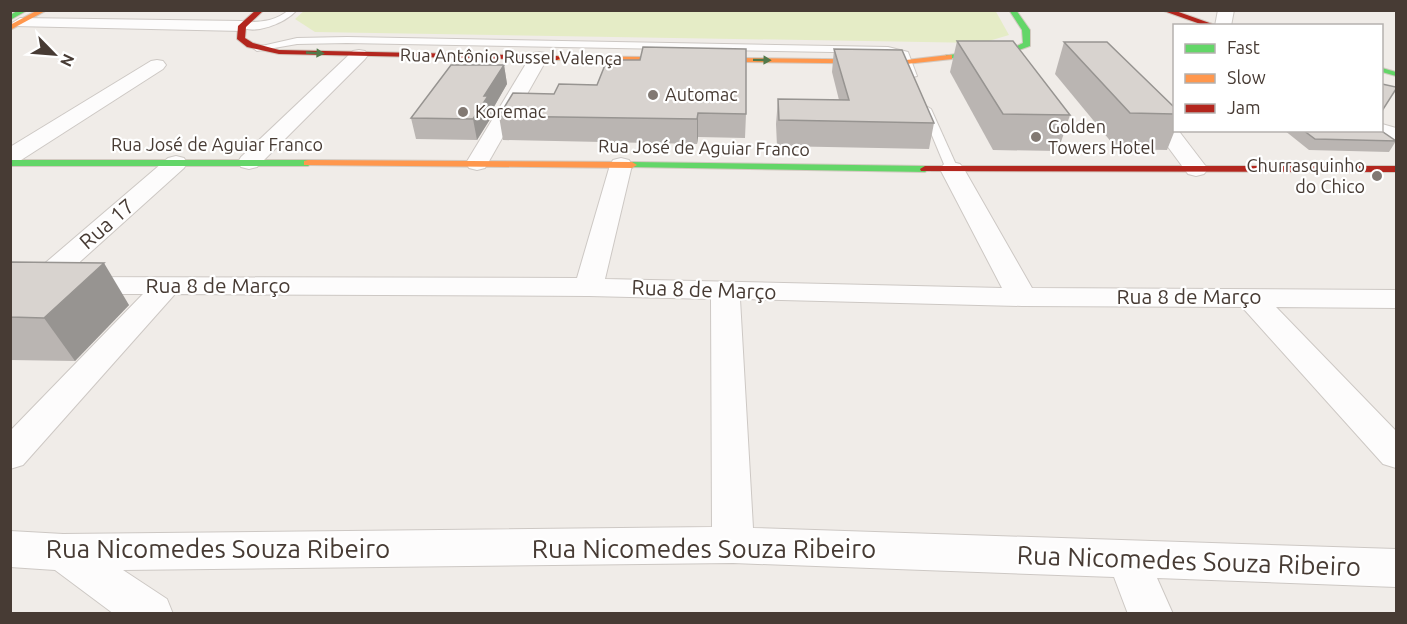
<svg xmlns="http://www.w3.org/2000/svg" width="1407" height="624" viewBox="0 0 1407 624" font-family="Ubuntu,sans-serif">
<style>
.green{fill:#e5ecc6}
.lines{fill:none;stroke-linecap:round;stroke-linejoin:round}
.lane-casing{stroke:#cdc8c4;stroke-width:2}
.street-casing{stroke:#cdc8c4;stroke-width:2}
.fast-casing{stroke:#d2c9c0;stroke-width:2}
.slow-casing{stroke:#d2c9c0;stroke-width:2}
.jam-casing{stroke:#d2c9c0;stroke-width:2}
.lane{fill:#fdfcfc;fill-rule:evenodd}
.street{fill:#fdfcfc;fill-rule:evenodd}
.fast{fill:#63d668;fill-rule:evenodd}
.slow{fill:#ff974d;fill-rule:evenodd}
.jam{fill:#b3261e;fill-rule:evenodd}
.wall{fill:#bab5b2}
.shaded-wall{fill:#979491}
.building{fill:#d8d3cf;stroke:#979491;stroke-width:1.5}
.oneway{fill:#527949}
.poi-dot{fill:#827973;stroke:#fff;stroke-width:2}
.labels{text-anchor:middle;stroke-width:4.5;stroke-linejoin:round;paint-order:stroke}
.far-street-label{font-size:18px;fill:#473b34;stroke:#fff}
.far-poi-label{font-size:18px;fill:#473b34;stroke:#fff;text-anchor:start}
.street-label{font-size:21px;fill:#473b34;stroke:#fff}
.near-street-label{font-size:26px;fill:#473b34;stroke:#fff}
</style>
<rect width="100%" height="100%" fill="#f0ece8"/>
<path class="green" d="M305 10H995L1009 35 982 43 315 32 295 19Z"/>
<g class="lines">
<defs>
<g id="lane">
<path d="M289 10H297C285 23 255 36 238 26 252 18 268 27 289 10Z"/>
<path d="M347 37 888 47 908 52 917 76 909 78 901 56 888 53 347 43 297 44 257 51 253 48 297 38Z"/>
<path d="M926 106 931 109 958 169 956 171 952 172 946 169 921 109Z"/>
</g>
<g id="street">
<path d="M1218 10H1234L1231 26H1215Z"/>
<path d="M20 18 242 21 250 26 242 31 14 26 12 23Z"/>
<path d="M359 50 365 51 368 55 365 59 257 167 249 169 241 167 238 162 241 157 353 51Z"/>
<path d="M539 52 545 53 548 57 488 163 485 168 477 170 469 168 466 163 530 57 533 53Z"/>
<path d="M157 60 163 61 166 65 163 69 18 162 10 164V147L151 61Z"/>
<path d="M1147 99 1154 101 1174 127V130H1178L1204 164 1208 169 1204 174 1196 176 1188 174 1137 105 1140 101Z"/>
<path d="M1382 124 1396 128V141L1375 134 1372 130H1382Z"/>
<path d="M176 156 184 158 187 163 184 168 63 277 577 278 610 165 613 160 621 158 629 160 632 165 605 279 1002 288 940 169 944 164 952 162 960 164 964 169 1032 288 1396 290V308L1276 307 1396 431V468L1383 464 1242 307 1022 306 740 299 753 528 1396 549V587L1157 578 1173 614H1128L1114 577 733 563 123 570 167 599 173 614H114L55 570 10 567V531L63 534 712 527 711 299 589 296 175 294 23 465 10 469V431L143 294H10V276H30L168 158Z"/>
</g>
<g id="fast">
<path d="M19 10H28L10 20V15Z"/>
<path d="M1009 10H1016L1030 30V46L1019 50 946 59V55H949L1017 46 1023 43 1022 30Z"/>
<path d="M1382 68 1396 72V76L1382 72Z"/>
<path d="M10 160H308L313 163 308 166H10Z"/>
<path d="M632 162 925 166 930 169 925 172 628 167 627 165Z"/>
</g>
<g id="slow">
<path d="M38 10H47L10 30V25Z"/>
<path d="M949 55H952V59L906 64 557 60 553 58 557 56 906 60Z"/>
<path d="M308 160 632 162 637 165 632 168 304 165V161Z"/>
</g>
<g id="jam">
<path d="M256 10H264L246 27 245 38 253 43 279 50 557 56 561 58 557 60 279 54 247 47 237 39 238 26Z"/>
<path d="M1161 10H1173L1218 26H1206Z"/>
<path d="M925 166H1396V172L921 171 920 169Z"/>
</g>
</defs>
<use href="#lane" class="lane-casing"/>
<use href="#street" class="street-casing"/>
<use href="#fast" class="fast-casing"/>
<use href="#slow" class="slow-casing"/>
<use href="#jam" class="jam-casing"/>
<use href="#lane" class="lane"/>
<use href="#street" class="street"/>
<use href="#fast" class="fast"/>
<use href="#slow" class="slow"/>
<use href="#jam" class="jam"/>
</g>
<g class="wall">
<path d="M957 41 1070 115 1058 151 993 150 950 72Z"/>
<path d="M1064 42 1174 107 1175 130 1167 150 1117 149 1055 74Z"/>
<path d="M834 49 934 123 929 149 777 146 776 124 778 99 839 100 832 72Z"/>
<path d="M640 60 746 114 745 138 698 137 697 144 503 140 499 116 554 94 597 85Z"/>
<path d="M504 65 507 84 491 112 492 116 477 140 416 139 411 118Z"/>
<path d="M1284 130H1380L1396 141 1389 152 1309 150Z"/>
<path d="M10 262 129 305 75 361 10 360Z"/>
</g>
<g class="shaded-wall">
<path d="M504 65 507 84 491 112 492 116 477 140 473 119 484 96Z"/>
<path d="M698 113V137L697 144V119Z"/>
<path d="M104 263 129 305 75 361 44 318Z"/>
</g>
<g class="building">
<path d="M957 41H1013L1070 115 1003 114Z"/>
<path d="M1064 42H1107L1174 107V114L1130 113Z"/>
<path d="M643 47 746 49V114L698 113 697 119 499 116 513 93 554 94 559 84 597 85 607 60H640Z"/>
<path d="M834 49 902 50 934 123 779 120 778 99 849 100Z"/>
<path d="M451 65H504L484 96H488L473 119 411 118Z"/>
<path d="M1382 84 1396 87V89L1382 111Z"/>
<path d="M1303 130H1380L1396 141 1315 139Z"/>
<path d="M10 262 104 263 44 318 10 317Z"/>
</g>
<defs><path id="oneway-solid" d="M-6-.8H1V-3.2L6.5 0L1 3.2V.8H-6Z" transform="scale(1.5)"/></defs>
<g class="oneway">
<use href="#oneway-solid" transform="translate(315 53) rotate(3)"/>
<use href="#oneway-solid" transform="translate(762 60) rotate(1)"/>
</g>
<g class="poi-dot">
<circle cx="653" cy="95" r="6"/>
<circle cx="463" cy="112" r="6"/>
<circle cx="1036" cy="137" r="6"/>
<circle cx="1377" cy="176" r="6"/>
</g>
<g class="labels">
<g class="far-street-label">
<text transform="translate(511 57) rotate(1)" y="6">Rua Antônio Russel Valença</text>
<text x="217" y="151">Rua José de Aguiar Franco</text>
<text transform="translate(704 148) rotate(1)" y="6">Rua José de Aguiar Franco</text>
</g>
<g class="far-poi-label">
<text x="665" y="101">Automac</text>
<text x="475" y="118">Koremac</text>
<text x="1048" y="133">Golden<tspan x="1048" dy="21">Towers Hotel</tspan></text>
<text x="1365" y="172" text-anchor="end">Churrasquinho<tspan x="1365" dy="21">do Chico</tspan></text>
</g>
<g class="street-label">
<text transform="translate(107 224) rotate(-41)" y="7">Rua 17</text>
<text x="218" y="293">Rua 8 de Março</text>
<text transform="translate(704 290) rotate(2)" y="7">Rua 8 de Março</text>
<text x="1189" y="304">Rua 8 de Março</text>
</g>
<g class="near-street-label">
<text x="218" y="558">Rua Nicomedes Souza Ribeiro</text>
<text x="704" y="558">Rua Nicomedes Souza Ribeiro</text>
<text transform="translate(1189 561) rotate(2)" y="9">Rua Nicomedes Souza Ribeiro</text>
</g>
</g>
<rect width="1407" height="624" fill="none" stroke="#473b34" stroke-width="24"/>
<rect x="1173" y="24" width="210" height="108" fill="#ffffff" stroke="#b5b1ae" stroke-width="1.5"/>
<rect x="1185" y="44" width="30" height="9" fill="#63d668" stroke="#b5b1ae" stroke-width="1.5"/>
<text x="1227" y="54" font-size="18" fill="#473b34">Fast</text>
<rect x="1185" y="74" width="30" height="9" fill="#ff974d" stroke="#b5b1ae" stroke-width="1.5"/>
<text x="1227" y="84" font-size="18" fill="#473b34">Slow</text>
<rect x="1185" y="104" width="30" height="9" fill="#b3261e" stroke="#b5b1ae" stroke-width="1.5"/>
<text x="1227" y="114" font-size="18" fill="#473b34">Jam</text>
<g transform="translate(54 54) rotate(115)" stroke="#ffffff" stroke-width="4.5" paint-order="stroke">
<path d="M0-4.5L10 22L0 15L-10 22Z" fill="#473b34"/>
<text y="-9" font-size="16" font-weight="bold" text-anchor="middle" fill="#473b34">N</text>
</g>
</svg>
